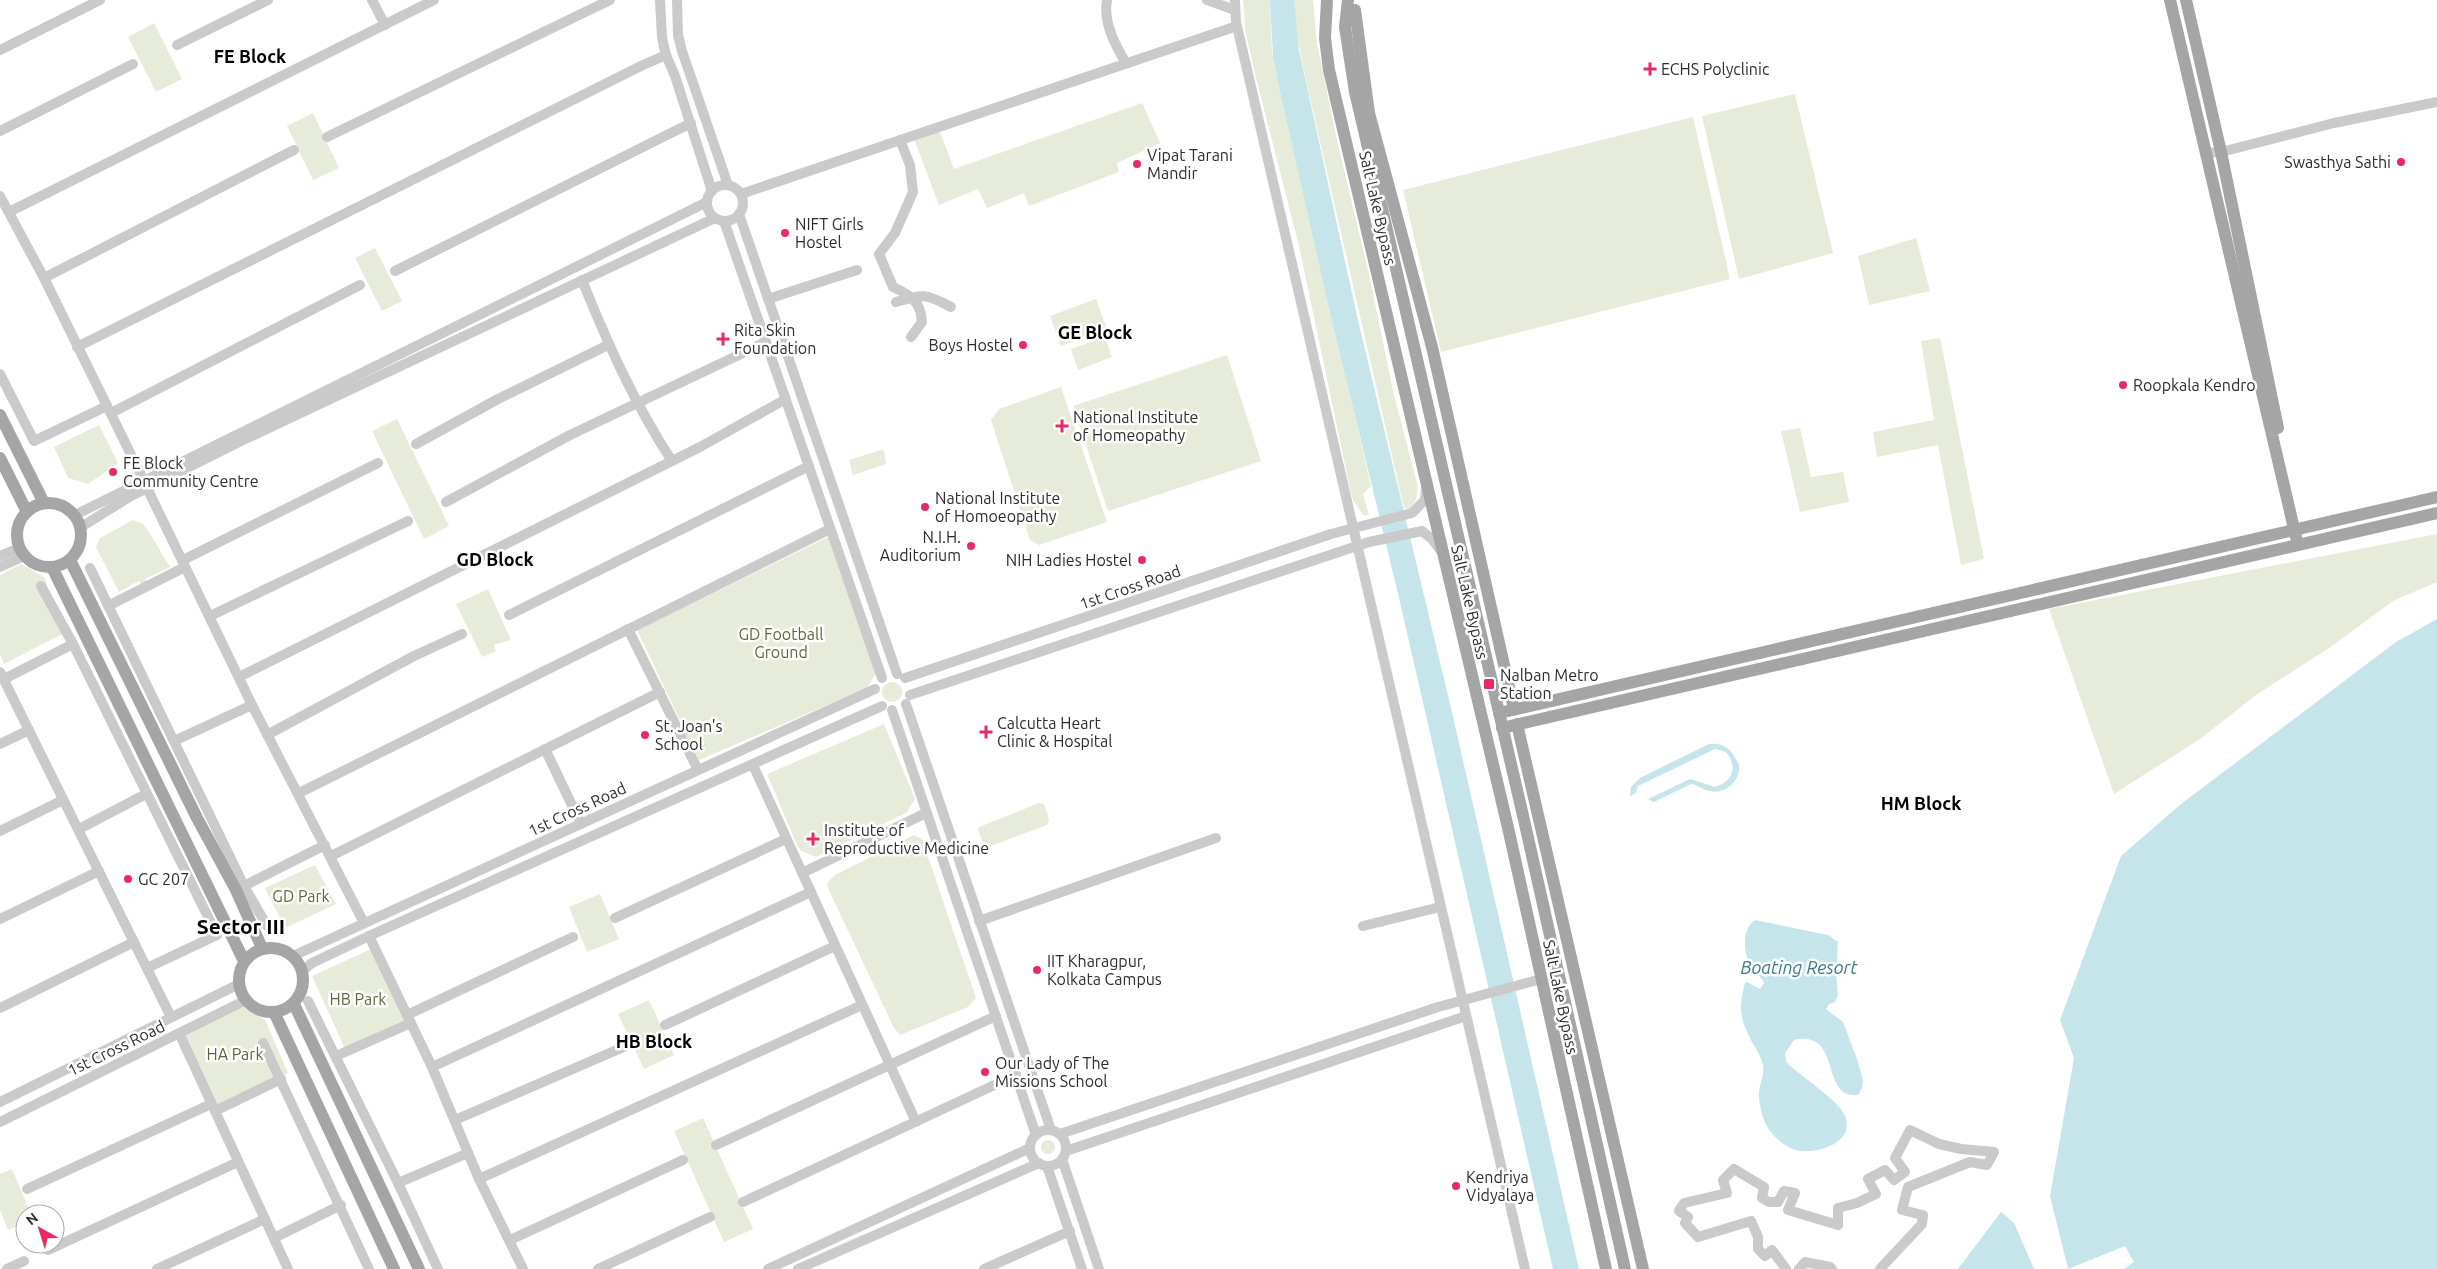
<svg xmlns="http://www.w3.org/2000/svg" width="2437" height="1269" font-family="Ubuntu,sans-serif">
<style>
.green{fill:#e7ebd9}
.water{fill:#c5e5eb}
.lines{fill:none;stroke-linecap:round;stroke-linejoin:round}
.minor{stroke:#cacaca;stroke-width:10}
.major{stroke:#a5a5a5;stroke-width:12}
.poi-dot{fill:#e92a62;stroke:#fff;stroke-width:2}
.labels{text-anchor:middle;stroke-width:5;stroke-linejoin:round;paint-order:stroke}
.poi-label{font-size:16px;fill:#2d2d2d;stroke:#fff;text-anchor:start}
.street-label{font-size:16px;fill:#2d2d2d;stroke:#fff}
.park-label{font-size:16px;fill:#5a6939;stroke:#fff}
.neighbourhood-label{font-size:18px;font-weight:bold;fill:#000;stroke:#fff}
.water-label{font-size:18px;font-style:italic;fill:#377b8a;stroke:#fff}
.district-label{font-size:21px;font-weight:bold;fill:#000;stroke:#fff}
</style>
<rect width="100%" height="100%" fill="#fff"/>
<g class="green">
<polygon points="1243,0 1270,0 1272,53 1369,477 1371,486 1363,494 1369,515 1363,515 1352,498 1299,246 1256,78 1245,30"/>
<polygon points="1294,0 1313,0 1317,44 1338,145 1369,274 1393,391 1418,487 1416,500 1409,509 1404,508 1305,76 1295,25"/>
<polygon points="154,23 182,79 156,92 128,37"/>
<polygon points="1795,94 1833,253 1739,279 1702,116"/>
<polygon points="1142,103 1160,143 1117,163 1119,172 1029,206 1024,193 987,208 978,189 939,205 914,139 940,132 954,169"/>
<polygon points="313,113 339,168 313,180 287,126"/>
<polygon points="1693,117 1730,279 1441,352 1403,190"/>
<polygon points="1916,238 1930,291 1869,305 1858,256"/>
<polygon points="375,248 402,301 382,311 355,258"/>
<polygon points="1096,299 1107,329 1061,346 1050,316"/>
<polygon points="1105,337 1112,357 1078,370 1071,349"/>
<polygon points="1940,338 1984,559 1961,565 1938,445 1877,457 1873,432 1934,420 1921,341"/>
<polygon points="1227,355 1261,461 1108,511 1073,406"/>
<polygon points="1061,387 1107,522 1039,545 1030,540 991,420 999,409"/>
<polygon points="397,419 449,526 424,539 372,431"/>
<polygon points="99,425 118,463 88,484 68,478 54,447"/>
<polygon points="1800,428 1811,477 1843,472 1849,502 1800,512 1781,431"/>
<polygon points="881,450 884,451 886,464 853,475 849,460"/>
<polygon points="133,520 143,524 147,529 170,567 145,579 148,585 143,587 139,581 119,592 96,547 100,538"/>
<polygon points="2437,534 2437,582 2393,601 2332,646 2256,695 2200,739 2114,794 2049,609"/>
<polygon points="828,537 876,673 867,688 699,760 637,630"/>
<polygon points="21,564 44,577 64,633 4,664 0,654 0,575"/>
<polygon points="488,589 511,640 494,645 496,651 482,657 456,604"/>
<circle cx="892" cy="692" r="10"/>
<polygon points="884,724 915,799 906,813 816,857 801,851 797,845 767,774"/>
<polygon points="1039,803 1044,804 1049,819 1047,825 985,848 978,829 979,827"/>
<polygon points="914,835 922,839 976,998 968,1007 900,1035 894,1028 827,886 829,881 835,875"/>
<polygon points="315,865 336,904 285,928 265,888"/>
<polygon points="600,894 619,939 587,952 569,907"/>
<polygon points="371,949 406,1024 346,1051 312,976"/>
<polygon points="649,1000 674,1055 644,1069 618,1014"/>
<polygon points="243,1007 265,1020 288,1073 215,1106 184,1036"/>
<polygon points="703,1118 753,1229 724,1242 674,1131"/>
<circle cx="1048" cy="1147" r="7"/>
<polygon points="12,1169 31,1214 25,1214 25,1223 8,1230 0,1210 0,1174"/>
</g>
<g class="water">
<polygon points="1270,0 1294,0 1299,50 1357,316 1451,708 1579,1269 1553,1269 1399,598 1330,312 1280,91 1273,57"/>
<polygon points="2437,619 2437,1269 2124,1269 2134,1262 2125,1246 2068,1269 2050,1196 2074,1058 2060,1020 2121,856 2181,804 2396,642"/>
<path d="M1709 744C1725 742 1733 751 1739 765 1741 780 1726 795 1710 791 1703 790 1698 785 1691 784L1654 802 1648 799 1690 779 1715 787C1733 782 1738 767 1726 752L1715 749 1638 786 1636 793 1630 796 1631 787 1640 778Z"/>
<path d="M1755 920 1828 935 1838 942 1836 974 1838 995 1835 1002 1829 1004 1826 1009 1843 1022 1857 1059 1863 1080 1862 1088 1858 1095C1819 1100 1843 1029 1794 1040L1785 1053 1786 1062C1800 1076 1838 1099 1845 1116 1855 1141 1822 1153 1801 1151 1789 1150 1777 1140 1770 1131 1763 1122 1759 1106 1759 1094 1759 1084 1765 1075 1763 1065 1761 1057 1757 1050 1753 1044 1740 1019 1738 1011 1745 983L1747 982 1760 989 1764 983C1761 976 1756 974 1752 968 1743 954 1741 929 1755 920Z"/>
<polygon points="2001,1212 2014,1223 2034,1269 1958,1269"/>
</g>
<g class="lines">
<g class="minor">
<polyline points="372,0 385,25"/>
<polyline points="660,0 662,38 666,55 675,76 712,191"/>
<polyline points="677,0 678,35 682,51 728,185"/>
<path d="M1107 0C1103 22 1115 45 1126 63"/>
<polyline points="1207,0 1235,10"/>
<polyline points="1235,0 1236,22 1525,1269"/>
<polyline points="177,45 268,0"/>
<polyline points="0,50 100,0"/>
<polyline points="0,131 133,64"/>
<polyline points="327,137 610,0"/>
<path d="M900 140 910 165 913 192 895 233 879 254 893 287C911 295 921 302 922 322L911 337"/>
<polyline points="2205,153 2221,152 2334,123 2437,102"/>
<circle cx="725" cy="203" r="18"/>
<polyline points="741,194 1237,26"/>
<polyline points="0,196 44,278 144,481"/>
<polyline points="9,212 434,0"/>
<polyline points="739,214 897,674"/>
<polyline points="724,221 882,678"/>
<polyline points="395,271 691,123"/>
<polyline points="44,278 294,150"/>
<path d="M582 280C607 342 635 405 672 461"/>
<polyline points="768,299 857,270"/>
<path d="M896 302C923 294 925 293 951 307"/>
<polyline points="77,347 643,65 666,55"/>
<polyline points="0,374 34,441 107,406"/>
<polyline points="111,413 360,285"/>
<polyline points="416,444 498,399 608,345"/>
<polyline points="147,488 252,705 364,923"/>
<polyline points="446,502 570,435 766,342"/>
<polyline points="75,515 707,202"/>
<polyline points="81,527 131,496 241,441 715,218"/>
<polyline points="0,556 19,548"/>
<polyline points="183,560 378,463"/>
<polyline points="0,567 24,556"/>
<polyline points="90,568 244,886 267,926"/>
<polyline points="41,586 73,644 217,935 147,968"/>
<polyline points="108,606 185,567"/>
<polyline points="509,615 809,466"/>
<polyline points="210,616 408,521"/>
<polyline points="628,629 698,770"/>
<polyline points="0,672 171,1017"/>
<polyline points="239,677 700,447 786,399"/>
<polyline points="905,678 1331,534 1412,513 1425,500 1426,489"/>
<polyline points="4,679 73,644"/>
<polyline points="910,695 1369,542 1422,531 1432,539 1441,551"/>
<polyline points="906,704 1051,1130"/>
<polyline points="892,710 1036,1135"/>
<polyline points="267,735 414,656 462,634"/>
<polyline points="174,741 252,705"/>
<polyline points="0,744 29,730"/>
<polyline points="545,749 581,824"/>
<polyline points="753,765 916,1122"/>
<polyline points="299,793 830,529"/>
<polyline points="79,829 146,794"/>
<polyline points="0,831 63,800"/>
<polyline points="331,856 660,692"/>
<polyline points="802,873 926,813"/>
<polyline points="244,886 325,845"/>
<polyline points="615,918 786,839"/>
<polyline points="0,919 99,871"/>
<polyline points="979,921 1216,838"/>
<polyline points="1363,926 1440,907"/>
<polyline points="369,936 432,1067 479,1179 523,1269"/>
<polyline points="293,956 875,689"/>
<polyline points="302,971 312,963 369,936 882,706"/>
<polyline points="308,1001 398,1183"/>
<polyline points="0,1008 134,942"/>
<polyline points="407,1015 573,937"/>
<polyline points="665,1025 835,946"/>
<polyline points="179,1033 288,1269"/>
<polyline points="263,1043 369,1269"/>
<polyline points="336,1056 411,1023"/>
<polyline points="432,1067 811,892"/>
<polyline points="0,1102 239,984"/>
<polyline points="215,1111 281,1079"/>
<polyline points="455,1120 626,1046"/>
<polyline points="0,1122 246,1000"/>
<circle cx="1048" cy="1148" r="18"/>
<polyline points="1060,1134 1438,1007 1541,979"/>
<polyline points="716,1145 996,1016"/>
<polyline points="1066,1151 1466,1016"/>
<polyline points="1062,1159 1099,1269"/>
<polyline points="1047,1166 1082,1269"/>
<polyline points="479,1179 862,1005"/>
<polyline points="27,1189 211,1104"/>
<polyline points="743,1202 1016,1075"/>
<polyline points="274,1238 341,1205"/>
<polyline points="510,1240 683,1160"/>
<polyline points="48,1250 238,1162"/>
<polyline points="7,1269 24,1261"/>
<polyline points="157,1269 265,1219"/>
<polyline points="438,1269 398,1183 468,1153"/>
<polyline points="598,1269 710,1217"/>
<polyline points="768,1269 1030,1148"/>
<polyline points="798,1269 1039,1163"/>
<polyline points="984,1269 1070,1231"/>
<polyline points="1786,1269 1772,1250 1765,1256 1758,1249 1758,1237 1751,1221 1698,1237 1685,1223 1688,1217 1679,1211 1684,1203 1727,1193 1723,1180 1734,1169 1764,1187 1762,1198 1769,1202 1778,1202 1784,1191 1795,1193 1788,1210 1838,1225 1838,1208 1857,1203 1876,1194 1868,1179 1885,1170 1894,1180 1905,1172 1895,1158 1910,1130 1939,1144 1961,1149 1994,1152 1987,1165 1970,1162 1908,1187 1902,1210 1923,1215 1922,1224 1880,1269"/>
<polyline points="1799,1269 1805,1262 1830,1267 1832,1269"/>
</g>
<g class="major">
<polyline points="1327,0 1325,38 1329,70 1509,832 1606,1269"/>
<polyline points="1348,0 1345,27 1355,92 1524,820 1625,1269"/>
<polyline points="2170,0 2296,537"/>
<polyline points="2186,0 2221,152 2278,428"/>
<polyline points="1355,10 1369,113 1432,347 1514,709"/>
<polyline points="0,415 44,503"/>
<polyline points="0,458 27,512"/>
<circle cx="49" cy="535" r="32"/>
<polyline points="70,560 197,818 236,890 262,948"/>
<polyline points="52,567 244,961"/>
<polyline points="1499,713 2437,497"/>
<polyline points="1517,724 1643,1269"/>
<polyline points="1502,728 2437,513"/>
<circle cx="271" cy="980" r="32"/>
<polyline points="294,1004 419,1269"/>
<polyline points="274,1012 394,1269"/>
</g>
</g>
<g class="poi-dot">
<path d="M1647.5 61.5h5v5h5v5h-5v5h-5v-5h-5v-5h5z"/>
<circle cx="2401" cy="162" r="5"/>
<circle cx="1137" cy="164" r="5"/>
<circle cx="785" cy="233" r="5"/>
<path d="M720.5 331.5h5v5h5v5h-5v5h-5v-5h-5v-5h5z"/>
<circle cx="1023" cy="345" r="5"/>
<circle cx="2123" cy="385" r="5"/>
<path d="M1059.5 418.5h5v5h5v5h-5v5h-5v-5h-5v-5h5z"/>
<circle cx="113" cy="472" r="5"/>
<circle cx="925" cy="507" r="5"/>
<circle cx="971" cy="546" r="5"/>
<circle cx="1142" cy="560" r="5"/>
<rect x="1483" y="678" width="12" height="12" rx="2.5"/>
<path d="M983.5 724.5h5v5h5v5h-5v5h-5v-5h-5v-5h5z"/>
<circle cx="645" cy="735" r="5"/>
<path d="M810.5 831.5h5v5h5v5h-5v5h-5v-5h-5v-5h5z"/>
<circle cx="128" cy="879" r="5"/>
<circle cx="1037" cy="970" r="5"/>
<circle cx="985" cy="1072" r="5"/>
<circle cx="1456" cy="1186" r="5"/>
</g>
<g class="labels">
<g class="poi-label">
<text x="1661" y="75">ECHS Polyclinic</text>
<text x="1147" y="161">Vipat Tarani<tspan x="1147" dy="18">Mandir</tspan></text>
<text x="2391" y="168" text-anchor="end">Swasthya Sathi</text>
<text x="795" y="230">NIFT Girls<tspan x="795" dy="18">Hostel</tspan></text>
<text x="734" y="336">Rita Skin<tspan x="734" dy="18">Foundation</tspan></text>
<text x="1013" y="351" text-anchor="end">Boys Hostel</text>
<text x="2133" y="391">Roopkala Kendro</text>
<text x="1073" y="423">National Institute<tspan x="1073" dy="18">of Homeopathy</tspan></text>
<text x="123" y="469">FE Block<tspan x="123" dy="18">Community Centre</tspan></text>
<text x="935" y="504">National Institute<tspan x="935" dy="18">of Homoeopathy</tspan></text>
<text x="961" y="543" text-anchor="end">N.I.H.<tspan x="961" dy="18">Auditorium</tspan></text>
<text x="1132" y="566" text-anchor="end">NIH Ladies Hostel</text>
<text x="1500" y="681">Nalban Metro<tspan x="1500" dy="18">Station</tspan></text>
<text x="997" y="729">Calcutta Heart<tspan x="997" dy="18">Clinic &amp; Hospital</tspan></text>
<text x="655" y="732">St. Joan's<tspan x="655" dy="18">School</tspan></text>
<text x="824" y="836">Institute of<tspan x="824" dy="18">Reproductive Medicine</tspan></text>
<text x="138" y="885">GC 207</text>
<text x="1047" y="967">IIT Kharagpur,<tspan x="1047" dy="18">Kolkata Campus</tspan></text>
<text x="995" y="1069">Our Lady of The<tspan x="995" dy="18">Missions School</tspan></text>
<text x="1466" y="1183">Kendriya<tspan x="1466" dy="18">Vidyalaya</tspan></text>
</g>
<g class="street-label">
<text transform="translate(1378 208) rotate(77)" y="6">Salt Lake Bypass</text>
<text transform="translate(1130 587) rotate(-19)" y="6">1st Cross Road</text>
<text transform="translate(1470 602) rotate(77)" y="6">Salt Lake Bypass</text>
<text transform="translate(577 809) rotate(-25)" y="6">1st Cross Road</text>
<text transform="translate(1561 997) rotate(78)" y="6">Salt Lake Bypass</text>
<text transform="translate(116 1048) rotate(-26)" y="6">1st Cross Road</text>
</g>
<g class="park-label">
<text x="781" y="640">GD Football<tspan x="781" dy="18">Ground</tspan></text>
<text x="301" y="902">GD Park</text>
<text x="358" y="1005">HB Park</text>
<text x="235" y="1060">HA Park</text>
</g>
<g class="neighbourhood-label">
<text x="250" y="63">FE Block</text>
<text x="1095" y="339">GE Block</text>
<text x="495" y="566">GD Block</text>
<text x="1921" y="810">HM Block</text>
<text x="654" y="1048">HB Block</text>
</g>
<g class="water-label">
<text x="1799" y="974">Boating Resort</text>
</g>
<g class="district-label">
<text x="241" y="934">Sector III</text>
</g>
</g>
<g transform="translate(40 1229) rotate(321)"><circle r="24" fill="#ffffff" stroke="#ababab"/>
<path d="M0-4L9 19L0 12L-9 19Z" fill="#e92a62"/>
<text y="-8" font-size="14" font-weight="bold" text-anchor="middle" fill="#2d2d2d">N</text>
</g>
</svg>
